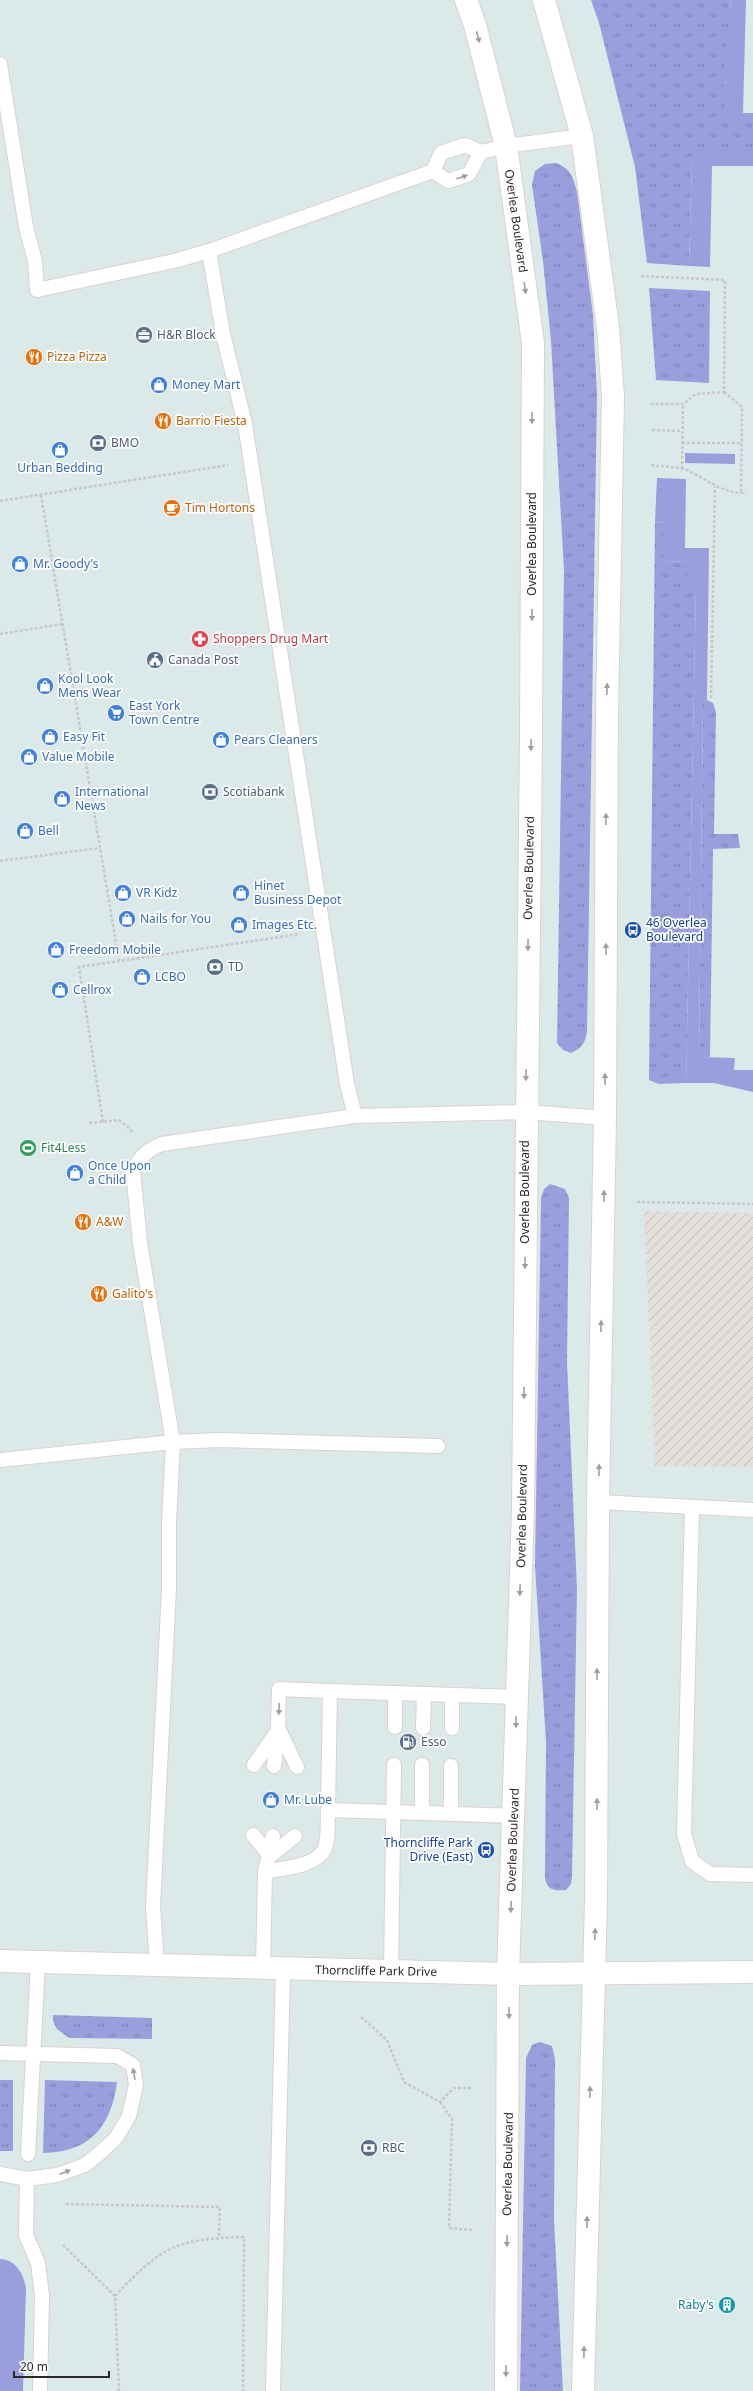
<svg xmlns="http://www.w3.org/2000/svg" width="753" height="2391" font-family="'Noto Sans',sans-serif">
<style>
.industrial{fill:url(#industrial-furrows)}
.grass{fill:url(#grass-tufts)}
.garden{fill:#9b9edd}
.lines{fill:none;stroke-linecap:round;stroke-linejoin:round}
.lane-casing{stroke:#ddd0ce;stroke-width:16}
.secondary-casing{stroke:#ddd0ce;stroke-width:24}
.path{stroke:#c7c7c7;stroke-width:2.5;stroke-dasharray:3 2;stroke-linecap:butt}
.lane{stroke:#fff;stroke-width:14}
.secondary{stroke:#fff;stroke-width:22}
.oneway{fill:#9f9f9f}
.labels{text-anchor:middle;stroke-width:3.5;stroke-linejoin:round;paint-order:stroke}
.street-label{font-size:12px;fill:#292929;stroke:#fff}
.service-label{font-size:12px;fill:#4e5e75;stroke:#fff;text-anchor:start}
.food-label{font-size:12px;fill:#c56008;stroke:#fff;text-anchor:start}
.shop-label{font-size:12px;fill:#366cbe;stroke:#fff;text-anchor:start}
.health-label{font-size:12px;fill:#be3a42;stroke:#fff;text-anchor:start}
.transit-label{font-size:12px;fill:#164399;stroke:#fff;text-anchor:start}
.leisure-label{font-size:12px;fill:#27864d;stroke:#fff;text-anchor:start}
.culture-label{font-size:12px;fill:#0d838f;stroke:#fff;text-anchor:end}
</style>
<defs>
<pattern id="industrial-furrows" width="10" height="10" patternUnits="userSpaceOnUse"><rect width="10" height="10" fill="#e3e0dc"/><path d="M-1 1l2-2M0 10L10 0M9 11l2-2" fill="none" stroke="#c3c0bd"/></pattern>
<pattern id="grass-tufts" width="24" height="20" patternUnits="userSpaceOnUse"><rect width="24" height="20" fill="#9b9edd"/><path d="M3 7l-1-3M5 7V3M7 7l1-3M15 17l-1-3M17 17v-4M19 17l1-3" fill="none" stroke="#7e81b3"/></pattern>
</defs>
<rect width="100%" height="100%" fill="#dbeae8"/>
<polygon class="industrial" points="644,1211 753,1213 753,1467 655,1466"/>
<g class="grass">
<polygon points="591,0 731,0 724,88 740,122 753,122 753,154 696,154 692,158 689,266 647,263 635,167 599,23"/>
<path d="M556 163C571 169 573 177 577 192L593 315 597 395 587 1032C585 1043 582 1048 571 1053L563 1050 557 1043 564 571 551 341 543 261 532 185 535 171 545 164Z"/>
<polygon points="649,288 710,291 709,383 656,380"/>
<polygon points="655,522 664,523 664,561 687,562 687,588 696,588 686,1083 659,1084 649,1080"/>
<polygon points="707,700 713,703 716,712 714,834 738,834 740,848 713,849 710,1057 699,1057 703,701"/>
<path d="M550 1184 565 1189 569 1198 567 1362 577 1589 572 1876 571 1884 566 1890C554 1891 547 1890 545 1878L546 1742 535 1566 541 1198 544 1189Z"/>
<polygon points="53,2015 152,2018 152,2039 69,2038 57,2029 53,2021"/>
<polygon points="540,2042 552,2046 555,2059 554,2220 563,2391 520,2391 526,2058 532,2045"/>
<rect x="0" y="2080" width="13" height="71"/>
<path d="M45 2080 117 2082C111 2127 90 2152 43 2153Z"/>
</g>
<g class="garden">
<path d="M731 0H746L743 113H753V122H740L728 118C718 95 729 28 731 0Z"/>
<polygon points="696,154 753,154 753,166 712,166 710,267 689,266 692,158"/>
<polygon points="685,453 735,454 735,464 685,463"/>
<polygon points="657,478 686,479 685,548 709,548 707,700 703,701 699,1057 735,1058 734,1070 753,1070 753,1092 714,1083 686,1083 696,588 687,588 687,562 664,561 664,523 655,522"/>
<path d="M0 2259C17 2260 23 2274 26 2288L23 2391H0Z"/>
</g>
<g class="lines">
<defs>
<g id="lane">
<polyline points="0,64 26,227 35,261 37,290 174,261 209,251 433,171 441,153 465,145 481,152 506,146 582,136"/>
<polyline points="433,171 448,181 469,174 481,152"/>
<polyline points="209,251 223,334 245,424 347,1084 355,1116"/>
<polyline points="0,1460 173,1442 218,1440 438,1446"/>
<polyline points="598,1502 753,1510"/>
<polyline points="692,1508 684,1834 692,1861 710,1874 753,1875"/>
<polyline points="395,1727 395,1693"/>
<polyline points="423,1728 424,1694"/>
<polyline points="452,1728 452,1695"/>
<polyline points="279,1730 297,1767"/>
<polyline points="254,1765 277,1732"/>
<polyline points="274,1766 278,1730 279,1689 330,1691"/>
<polyline points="422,1813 422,1765"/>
<polyline points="451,1814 451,1766"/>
<polyline points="514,1816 328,1810 330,1691 517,1697"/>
<polyline points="253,1835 270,1856"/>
<polyline points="270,1856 295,1836"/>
<polyline points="265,1872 273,1836"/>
<path d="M157 1965 153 1907 169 1589V1523L173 1442 140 1243 133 1171C139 1157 148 1149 162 1144L355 1116 526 1112 605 1118"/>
<path d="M263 1969 265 1872C282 1868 311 1867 322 1853 330 1844 327 1822 328 1810"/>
<polyline points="391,1971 394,1765"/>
<polyline points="0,2053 117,2056 133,2065 136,2085 129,2116 116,2138 101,2152 85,2165 57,2175 27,2179 0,2174"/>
<polyline points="28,2154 38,1963"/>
<polyline points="27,2179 26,2235 38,2263 42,2296 40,2391"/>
<polyline points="273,2391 283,1969"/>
</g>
<g id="secondary">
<polyline points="466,0 475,25 506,146 533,343 531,736 523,1509 508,1974 506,2391"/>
<polyline points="544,0 582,136 608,327 613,396 607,713 605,1118 598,1502 596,1900 583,2391"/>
<polyline points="0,1961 508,1974 753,1972"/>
</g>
</defs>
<use href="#lane" class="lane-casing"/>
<use href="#secondary" class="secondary-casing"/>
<g class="path">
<polyline points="641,276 725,280 724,392 696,394 683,404 650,404"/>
<polyline points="724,392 742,407 741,493"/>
<polyline points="652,430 682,431"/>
<polyline points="682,443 741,443"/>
<path d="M651 465C663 467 679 466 689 471 708 480 723 494 746 493"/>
<polyline points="682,469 683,404"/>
<polyline points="41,495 119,961"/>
<polyline points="0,501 228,465"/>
<polyline points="0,634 62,624"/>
<polyline points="711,698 715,487"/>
<polyline points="0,861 100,848"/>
<polyline points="103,1122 79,967 300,934"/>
<polyline points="89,1123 119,1120 133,1132"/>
<polyline points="637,1202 753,1204"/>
<polyline points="361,2017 387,2040 404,2082 440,2102 454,2088 472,2088"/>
<polyline points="440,2102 452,2119 449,2228 472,2230"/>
<polyline points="66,2204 220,2207 219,2238"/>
<polyline points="63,2245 115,2296 119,2391"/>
<path d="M115 2296C162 2246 176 2239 244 2237L243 2391"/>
</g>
<use href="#lane" class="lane"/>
<use href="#secondary" class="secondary"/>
</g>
<defs><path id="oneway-solid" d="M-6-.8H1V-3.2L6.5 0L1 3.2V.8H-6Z"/></defs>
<g class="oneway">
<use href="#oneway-solid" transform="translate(478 37) rotate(75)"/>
<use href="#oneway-solid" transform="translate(462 177) rotate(-18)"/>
<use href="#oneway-solid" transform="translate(525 288) rotate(82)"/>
<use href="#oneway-solid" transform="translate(532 418) rotate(90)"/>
<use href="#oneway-solid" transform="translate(532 615) rotate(90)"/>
<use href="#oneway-solid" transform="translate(607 689) rotate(-89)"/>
<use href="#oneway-solid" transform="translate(531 745) rotate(91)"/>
<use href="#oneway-solid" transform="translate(606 819) rotate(-90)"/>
<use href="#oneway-solid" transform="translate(528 945) rotate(91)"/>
<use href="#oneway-solid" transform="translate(606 949) rotate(-90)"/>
<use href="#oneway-solid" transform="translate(526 1075) rotate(91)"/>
<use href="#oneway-solid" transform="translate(605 1079) rotate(-90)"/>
<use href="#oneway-solid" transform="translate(604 1196) rotate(-89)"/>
<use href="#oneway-solid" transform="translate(525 1263) rotate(90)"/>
<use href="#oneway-solid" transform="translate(601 1326) rotate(-89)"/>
<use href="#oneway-solid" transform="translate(524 1393) rotate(90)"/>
<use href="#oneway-solid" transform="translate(599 1470) rotate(-89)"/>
<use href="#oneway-solid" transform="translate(520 1590) rotate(92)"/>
<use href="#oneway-solid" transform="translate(597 1674) rotate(-90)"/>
<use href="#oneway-solid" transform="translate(279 1709) rotate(91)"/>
<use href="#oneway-solid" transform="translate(516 1722) rotate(91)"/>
<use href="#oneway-solid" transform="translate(597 1804) rotate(-90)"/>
<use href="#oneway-solid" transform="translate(511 1907) rotate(92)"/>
<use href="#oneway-solid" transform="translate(595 1934) rotate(-87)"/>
<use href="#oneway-solid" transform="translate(509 2013) rotate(89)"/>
<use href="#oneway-solid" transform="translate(134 2074) rotate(-100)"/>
<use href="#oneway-solid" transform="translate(590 2092) rotate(-89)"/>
<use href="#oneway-solid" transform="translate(65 2172) rotate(-21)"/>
<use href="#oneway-solid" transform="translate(587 2222) rotate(-89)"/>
<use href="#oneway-solid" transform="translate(507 2241) rotate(91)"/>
<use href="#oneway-solid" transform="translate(584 2352) rotate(-89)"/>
<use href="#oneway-solid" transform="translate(506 2371) rotate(91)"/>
</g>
<defs>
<symbol id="office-disc" viewBox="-11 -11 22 22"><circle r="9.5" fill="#5c6f8a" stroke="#fff"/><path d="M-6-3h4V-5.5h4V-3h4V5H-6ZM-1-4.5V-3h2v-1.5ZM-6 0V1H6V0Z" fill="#fff"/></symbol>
<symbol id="restaurant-disc" viewBox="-11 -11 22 22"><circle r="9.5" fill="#e8710a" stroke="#fff"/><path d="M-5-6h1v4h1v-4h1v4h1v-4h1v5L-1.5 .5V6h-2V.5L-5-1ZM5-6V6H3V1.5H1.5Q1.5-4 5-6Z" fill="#fff"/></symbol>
<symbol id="shop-disc" viewBox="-11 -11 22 22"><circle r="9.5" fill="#3f7fe0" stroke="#fff"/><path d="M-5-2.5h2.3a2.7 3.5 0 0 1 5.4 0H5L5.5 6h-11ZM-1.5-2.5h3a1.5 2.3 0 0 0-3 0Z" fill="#fff"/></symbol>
<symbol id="bank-disc" viewBox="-11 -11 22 22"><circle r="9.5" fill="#5c6f8a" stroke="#fff"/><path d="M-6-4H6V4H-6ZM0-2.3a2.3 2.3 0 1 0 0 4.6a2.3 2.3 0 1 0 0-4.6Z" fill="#fff"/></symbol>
<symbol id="cafe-disc" viewBox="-11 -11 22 22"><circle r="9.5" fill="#e8710a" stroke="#fff"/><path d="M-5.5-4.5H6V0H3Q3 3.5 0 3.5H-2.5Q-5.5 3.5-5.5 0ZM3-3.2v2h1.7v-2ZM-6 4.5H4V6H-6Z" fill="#fff"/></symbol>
<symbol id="pharmacy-disc" viewBox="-11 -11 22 22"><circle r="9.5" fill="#e0444e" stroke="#fff"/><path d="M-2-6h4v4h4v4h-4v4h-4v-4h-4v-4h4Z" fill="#fff"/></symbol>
<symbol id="civic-disc" viewBox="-11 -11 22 22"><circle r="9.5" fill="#5c6f8a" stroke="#fff"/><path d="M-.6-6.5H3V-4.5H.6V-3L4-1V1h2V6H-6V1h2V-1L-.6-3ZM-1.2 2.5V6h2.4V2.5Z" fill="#fff"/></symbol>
<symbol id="supermarket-disc" viewBox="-11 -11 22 22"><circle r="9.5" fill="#3f7fe0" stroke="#fff"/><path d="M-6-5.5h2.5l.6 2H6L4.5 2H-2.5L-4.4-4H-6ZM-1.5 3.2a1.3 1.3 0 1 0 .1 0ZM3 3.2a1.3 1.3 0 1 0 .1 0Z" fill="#fff"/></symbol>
<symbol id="bus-disc" viewBox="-11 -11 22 22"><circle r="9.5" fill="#1a4fb4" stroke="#fff"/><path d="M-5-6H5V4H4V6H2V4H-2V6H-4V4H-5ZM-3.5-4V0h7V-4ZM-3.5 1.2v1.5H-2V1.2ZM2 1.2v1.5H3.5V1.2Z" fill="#fff"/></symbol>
<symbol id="stadium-disc" viewBox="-11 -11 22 22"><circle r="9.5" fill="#2e9e5b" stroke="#fff"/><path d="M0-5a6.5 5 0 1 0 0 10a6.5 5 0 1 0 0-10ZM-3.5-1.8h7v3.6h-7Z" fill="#fff"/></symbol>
<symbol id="fuel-disc" viewBox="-11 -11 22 22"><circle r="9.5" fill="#5c6f8a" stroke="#fff"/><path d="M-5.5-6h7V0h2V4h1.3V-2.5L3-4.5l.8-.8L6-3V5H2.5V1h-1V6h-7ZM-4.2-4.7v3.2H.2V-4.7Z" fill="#fff"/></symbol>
<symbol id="building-disc" viewBox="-11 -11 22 22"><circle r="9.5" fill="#0f9aa8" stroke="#fff"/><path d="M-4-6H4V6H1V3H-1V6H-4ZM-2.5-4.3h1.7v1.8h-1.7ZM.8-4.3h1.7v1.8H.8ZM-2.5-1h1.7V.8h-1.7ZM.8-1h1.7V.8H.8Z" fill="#fff"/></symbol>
</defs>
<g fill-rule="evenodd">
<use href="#office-disc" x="134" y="325" width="20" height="20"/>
<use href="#restaurant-disc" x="24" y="347" width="20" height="20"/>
<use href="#shop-disc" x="149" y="375" width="20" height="20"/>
<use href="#restaurant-disc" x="153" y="411" width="20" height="20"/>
<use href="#bank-disc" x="88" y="433" width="20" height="20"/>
<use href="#shop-disc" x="50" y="440" width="20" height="20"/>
<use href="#cafe-disc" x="162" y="498" width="20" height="20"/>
<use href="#shop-disc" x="10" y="554" width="20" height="20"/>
<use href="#pharmacy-disc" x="190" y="629" width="20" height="20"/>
<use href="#civic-disc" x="145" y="650" width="20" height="20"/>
<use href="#shop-disc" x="35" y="676" width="20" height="20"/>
<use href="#supermarket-disc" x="106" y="703" width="20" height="20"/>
<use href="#shop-disc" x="40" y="727" width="20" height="20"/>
<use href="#shop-disc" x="211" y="730" width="20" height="20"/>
<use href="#shop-disc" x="19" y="747" width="20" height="20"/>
<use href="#bank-disc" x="200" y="782" width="20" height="20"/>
<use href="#shop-disc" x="52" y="789" width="20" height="20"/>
<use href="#shop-disc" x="15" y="821" width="20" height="20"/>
<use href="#shop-disc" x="113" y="883" width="20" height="20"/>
<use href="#shop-disc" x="231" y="883" width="20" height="20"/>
<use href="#shop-disc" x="117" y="909" width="20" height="20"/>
<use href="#shop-disc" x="229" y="915" width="20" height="20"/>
<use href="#bus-disc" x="623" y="920" width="20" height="20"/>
<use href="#shop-disc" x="46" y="940" width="20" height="20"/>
<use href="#bank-disc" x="205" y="957" width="20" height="20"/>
<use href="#shop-disc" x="132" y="967" width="20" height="20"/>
<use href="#shop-disc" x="50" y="980" width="20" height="20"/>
<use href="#stadium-disc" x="18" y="1138" width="20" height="20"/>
<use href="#shop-disc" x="65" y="1163" width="20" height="20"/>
<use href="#restaurant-disc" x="73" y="1212" width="20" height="20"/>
<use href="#restaurant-disc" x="89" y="1284" width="20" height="20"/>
<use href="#fuel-disc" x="398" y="1732" width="20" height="20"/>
<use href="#shop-disc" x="261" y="1790" width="20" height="20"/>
<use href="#bus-disc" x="476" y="1840" width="20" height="20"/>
<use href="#bank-disc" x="359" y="2138" width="20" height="20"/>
<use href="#building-disc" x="717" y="2295" width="20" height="20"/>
</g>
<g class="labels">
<g class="street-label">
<text transform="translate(516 221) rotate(82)" y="4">Overlea Boulevard</text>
<text transform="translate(532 544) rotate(-90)" y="4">Overlea Boulevard</text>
<text transform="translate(529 868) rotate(-89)" y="4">Overlea Boulevard</text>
<text transform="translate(525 1192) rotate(-90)" y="4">Overlea Boulevard</text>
<text transform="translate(522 1516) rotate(-89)" y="4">Overlea Boulevard</text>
<text transform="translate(513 1840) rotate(-88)" y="4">Overlea Boulevard</text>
<text transform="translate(376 1971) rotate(1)" y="4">Thorncliffe Park Drive</text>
<text transform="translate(508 2164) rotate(-89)" y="4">Overlea Boulevard</text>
</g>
<g class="service-label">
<text x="157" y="339">H&amp;R Block</text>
<text x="111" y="447">BMO</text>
<text x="168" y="664">Canada Post</text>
<text x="223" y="796">Scotiabank</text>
<text x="228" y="971">TD</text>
<text x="421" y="1746">Esso</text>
<text x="382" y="2152">RBC</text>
</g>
<g class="food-label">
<text x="47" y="361">Pizza Pizza</text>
<text x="176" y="425">Barrio Fiesta</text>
<text x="185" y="512">Tim Hortons</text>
<text x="96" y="1226">A&amp;W</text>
<text x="112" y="1298">Galito's</text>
</g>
<g class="shop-label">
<text x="172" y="389">Money Mart</text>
<text x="60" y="472" text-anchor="middle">Urban Bedding</text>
<text x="33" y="568">Mr. Goody's</text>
<text x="58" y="683">Kool Look<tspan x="58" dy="14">Mens Wear</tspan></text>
<text x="129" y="710">East York<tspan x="129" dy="14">Town Centre</tspan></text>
<text x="63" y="741">Easy Fit</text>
<text x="234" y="744">Pears Cleaners</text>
<text x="42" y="761">Value Mobile</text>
<text x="75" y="796">International<tspan x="75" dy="14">News</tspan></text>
<text x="38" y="835">Bell</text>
<text x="254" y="890">Hinet<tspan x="254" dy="14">Business Depot</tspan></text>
<text x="136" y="897">VR Kidz</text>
<text x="140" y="923">Nails for You</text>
<text x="252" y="929">Images Etc.</text>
<text x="69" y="954">Freedom Mobile</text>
<text x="155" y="981">LCBO</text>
<text x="73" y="994">Cellrox</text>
<text x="88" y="1170">Once Upon<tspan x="88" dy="14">a Child</tspan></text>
<text x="284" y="1804">Mr. Lube</text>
</g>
<g class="health-label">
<text x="213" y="643">Shoppers Drug Mart</text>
</g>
<g class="transit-label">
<text x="646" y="927">46 Overlea<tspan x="646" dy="14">Boulevard</tspan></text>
<text x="473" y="1847" text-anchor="end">Thorncliffe Park<tspan x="473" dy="14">Drive (East)</tspan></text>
</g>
<g class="leisure-label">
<text x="41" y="1152">Fit4Less</text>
</g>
<g class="culture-label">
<text x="714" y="2309">Raby's</text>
</g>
</g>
<path d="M14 2371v6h95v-6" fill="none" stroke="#292929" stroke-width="2"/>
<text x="20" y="2371" font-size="12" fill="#292929" stroke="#ffffff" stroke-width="3" paint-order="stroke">20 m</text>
</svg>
